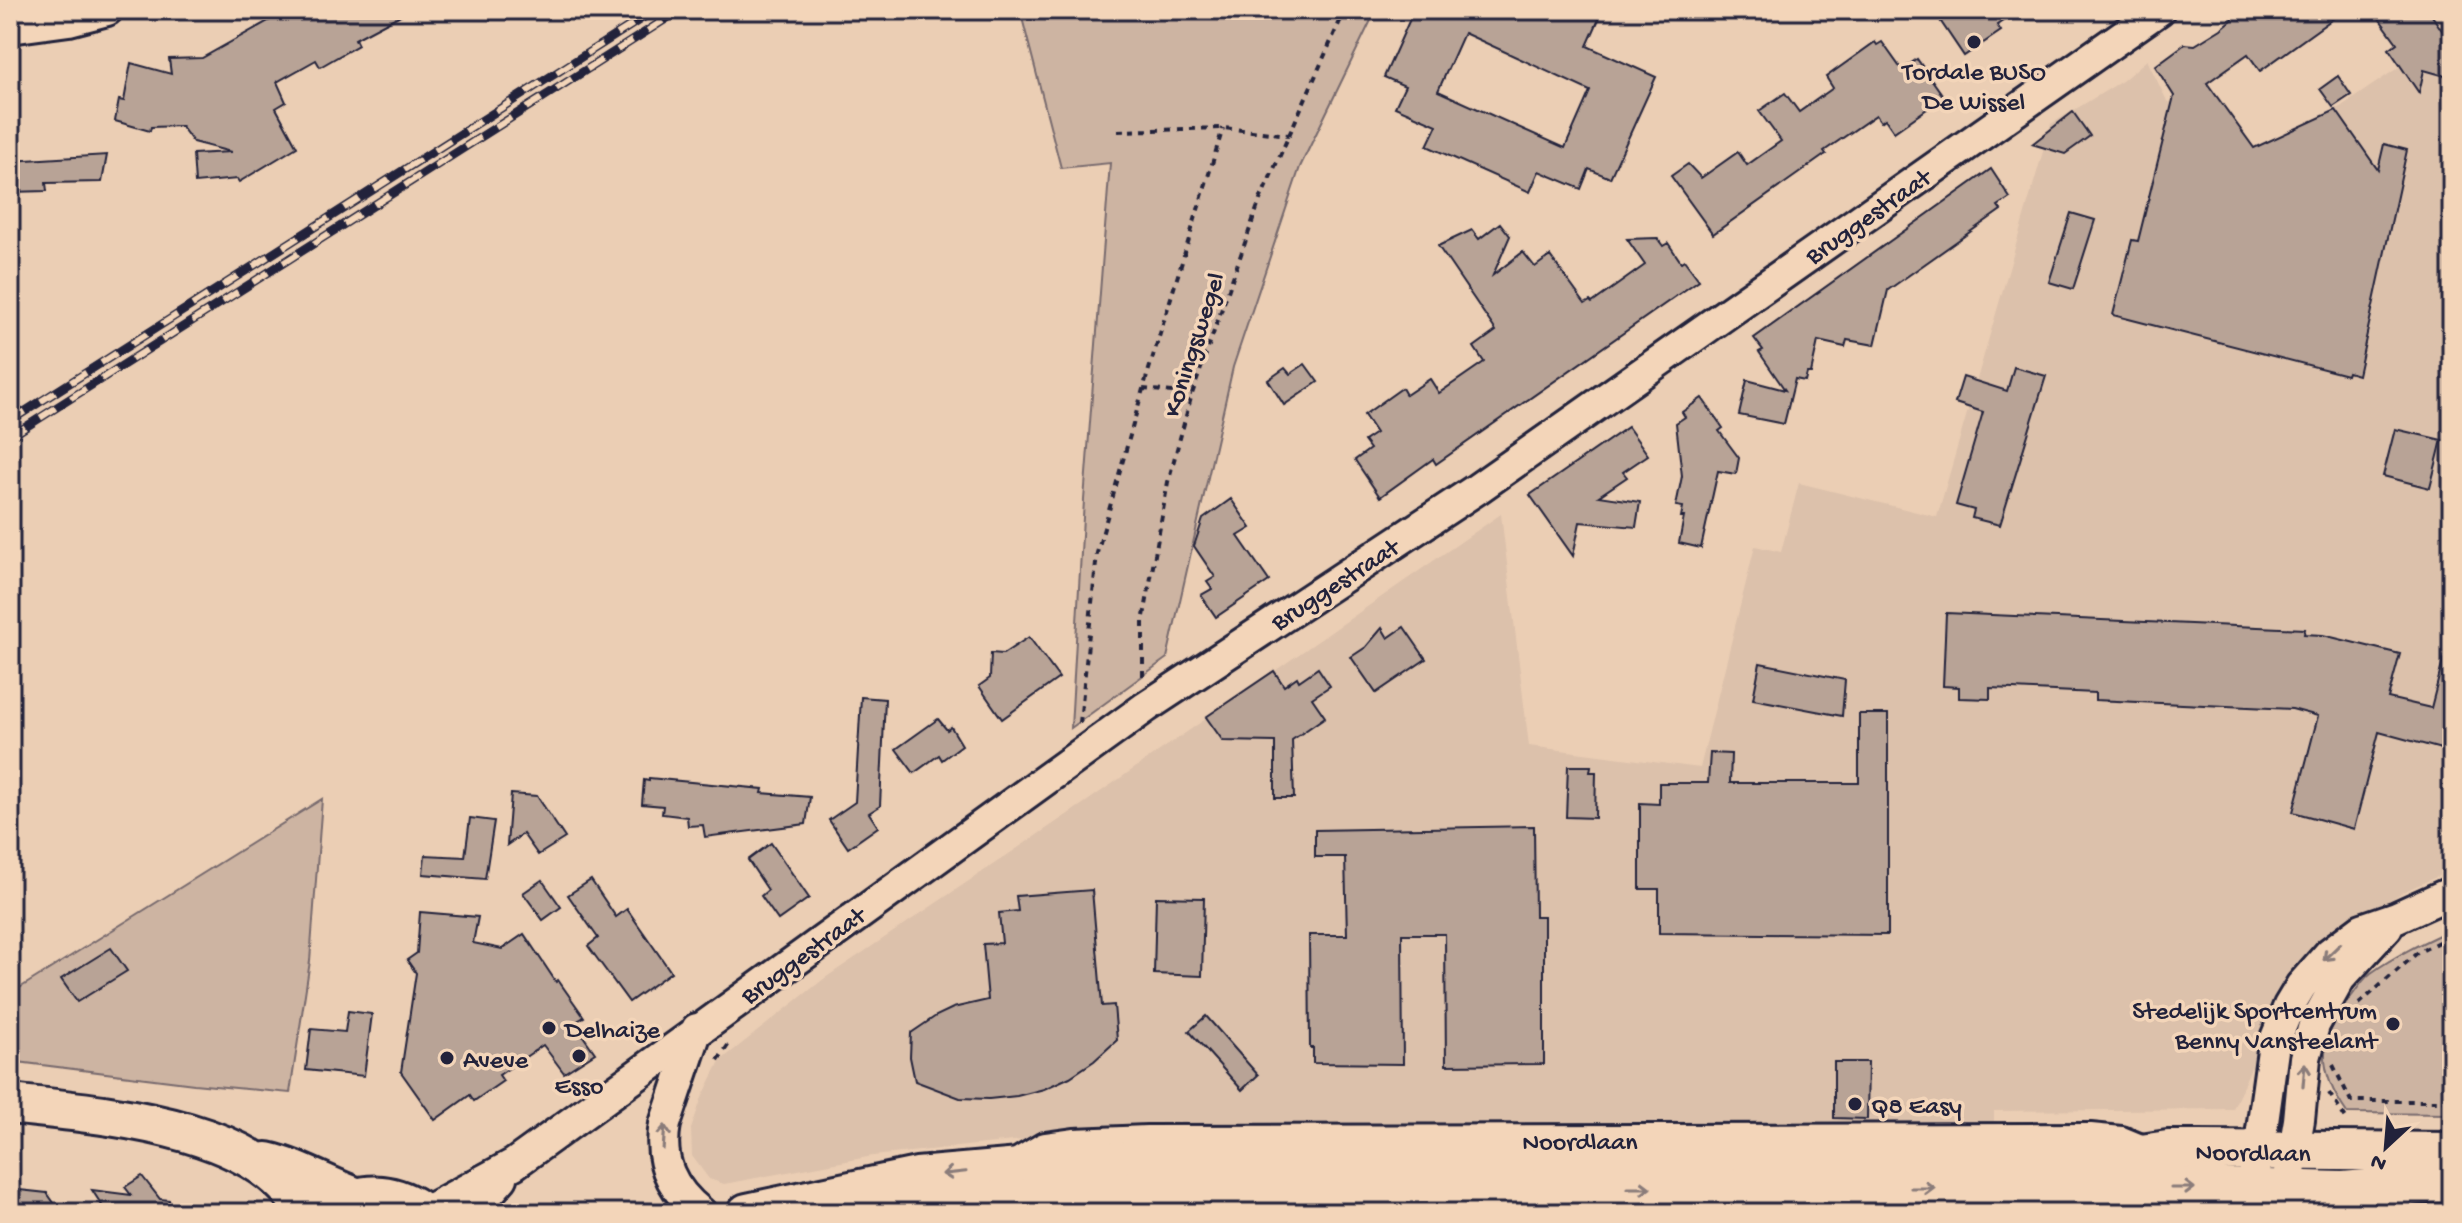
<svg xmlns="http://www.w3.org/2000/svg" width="2462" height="1223" font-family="'Gochi Hand',sans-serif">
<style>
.built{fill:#dcc1ab}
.green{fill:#cdb4a2;stroke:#786b6e;stroke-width:2}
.building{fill:#b8a396;stroke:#22223b;stroke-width:2;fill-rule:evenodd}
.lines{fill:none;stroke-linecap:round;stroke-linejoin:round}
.minor-casing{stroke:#22223b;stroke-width:36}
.major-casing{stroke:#22223b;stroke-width:44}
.path{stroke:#22223b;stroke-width:4;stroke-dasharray:6 6;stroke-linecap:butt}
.minor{stroke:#f3d5b9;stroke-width:30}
.major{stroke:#f3d5b9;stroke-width:38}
.rail-casing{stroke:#22223b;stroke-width:9}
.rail{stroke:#f3d5b9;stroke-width:6;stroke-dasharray:18;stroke-linecap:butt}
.oneway{stroke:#8a7c7a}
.poi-dot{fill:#22223b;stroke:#f3d5b9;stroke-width:3}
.labels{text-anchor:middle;stroke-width:7;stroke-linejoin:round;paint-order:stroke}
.poi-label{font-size:26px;fill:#22223b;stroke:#f3d5b9;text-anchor:start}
.street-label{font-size:26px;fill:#22223b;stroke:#f3d5b9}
</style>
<rect width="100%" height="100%" fill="#ebceb4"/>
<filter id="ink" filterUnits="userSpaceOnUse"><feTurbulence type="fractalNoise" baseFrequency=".0125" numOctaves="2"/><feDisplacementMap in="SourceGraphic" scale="16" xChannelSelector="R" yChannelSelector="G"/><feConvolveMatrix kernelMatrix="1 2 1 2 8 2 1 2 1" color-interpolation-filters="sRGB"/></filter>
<g filter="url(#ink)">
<polygon class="built" points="2452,31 2452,870 2403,892 2337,933 2291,975 2233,1109 1994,1111 1994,1132 1070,1135 873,1156 724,1184 709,1179 692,1156 691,1129 701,1100 720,1061 825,978 1083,804 1501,514 1529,746 1700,768 1755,546 1781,552 1799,483 1937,517 2051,124 2122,81 2147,60 2167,101 2202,113 2213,103 2254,148 2336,110"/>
<g class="green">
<polygon points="1020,10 1376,10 1300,167 1233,367 1167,658 1071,728 1084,500 1110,163 1061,168"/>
<polygon points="322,799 310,961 290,1093 194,1084 10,1061 10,994"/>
<path d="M2452 929V1114L2347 1113C2316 1069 2318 1039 2351 997 2357 989 2363 979 2371 973 2396 955 2424 942 2452 929Z"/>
</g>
<g class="building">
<polygon points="288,10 410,10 355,39 358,45 320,67 316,60 277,82 286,102 276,108 297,147 239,182 237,179 195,183 193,154 231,152 193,142 181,126 151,127 150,131 115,121 119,100 124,101 131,63 171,74 169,59 202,58"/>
<path d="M1414 10H1603L1587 46 1656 77 1610 178 1589 169 1581 189 1539 171 1530 192 1427 146 1437 125 1395 107 1405 86 1384 77ZM1464 33 1590 91 1565 148 1438 91Z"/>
<polygon points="1933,10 2019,10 1997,25 2001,31 1964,56"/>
<polygon points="2227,10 2345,10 2260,71 2248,54 2207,83 2254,148 2336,110 2378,170 2384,144 2407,150 2358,375 2348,372 2347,375 2113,315 2132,240 2138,241 2174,96 2155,66 2185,44 2195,45 2221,29 2233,19"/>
<polygon points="2373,10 2428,10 2452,45 2452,78 2424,70 2419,93 2389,49 2397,43"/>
<polygon points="1875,42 1877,45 1882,42 1902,70 1917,59 1944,97 1894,132 1885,119 1881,122 1876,115 1824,151 1826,154 1713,234 1671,176 1688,164 1701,178 1738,152 1747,165 1781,141 1759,111 1785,93 1799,112 1833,88 1826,77"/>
<polygon points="2338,76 2351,95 2333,107 2320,89"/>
<polygon points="2073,112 2090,136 2065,154 2032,144"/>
<polygon points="107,155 102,182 46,183 47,191 10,192 10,161"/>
<polygon points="1991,169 2010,198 1998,206 2001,210 1888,290 1875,345 1847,340 1845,347 1818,341 1811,373 1807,373 1805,381 1795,379 1784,424 1739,415 1747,380 1785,390 1759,352 1763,350 1754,338"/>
<polygon points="2071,213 2095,220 2073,289 2049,282"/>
<polygon points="1500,223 1510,236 1493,275 1523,252 1535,267 1550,256 1585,304 1590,301 1592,303 1645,265 1627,239 1657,238 1663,246 1668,243 1681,262 1684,260 1699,280 1436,464 1433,459 1380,497 1355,460 1370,449 1364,441 1376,433 1364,415 1402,388 1406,395 1430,379 1439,393 1484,362 1474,347 1496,331 1438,246 1472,230 1479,239"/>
<polygon points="1305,364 1318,382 1284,405 1268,380 1285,368 1290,374"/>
<polygon points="2014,367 2046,376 2000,525 1972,518 1974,510 1956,505 1983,412 1955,403 1963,377 2007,391"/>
<polygon points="1702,398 1723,428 1719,431 1739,458 1736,474 1718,471 1701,548 1679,543 1684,517 1681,517 1683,507 1676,506 1682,476 1676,423 1685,417 1682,412"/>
<polygon points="1628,427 1648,455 1623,472 1627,477 1599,496 1640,502 1636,527 1580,522 1573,556 1530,495"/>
<polygon points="2395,429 2442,440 2430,488 2383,476"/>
<polygon points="1231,499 1251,528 1238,536 1269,581 1216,617 1201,595 1212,589 1207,582 1215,577 1194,546 1203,519"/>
<polygon points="1946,613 2305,629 2304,634 2323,635 2400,654 2388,698 2431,708 2445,653 2452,654 2452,752 2379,732 2354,829 2293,812 2318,716 2292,709 2095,700 2095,693 2013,689 1990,688 1990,699 1959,698 1959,687 1943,686"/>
<polygon points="1404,627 1426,659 1376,693 1351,657 1366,647 1382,628 1388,638"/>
<polygon points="1029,637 1059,678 1002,719 979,686 990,678 991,653 1003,654"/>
<polygon points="1760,663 1845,680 1842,716 1753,699"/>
<polygon points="1318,668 1330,686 1312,698 1325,717 1292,740 1294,798 1275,798 1275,742 1223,741 1206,717 1274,671 1284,686 1297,677 1299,681"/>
<polygon points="861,697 885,699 880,806 869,813 878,827 848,848 829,820 855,802"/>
<polygon points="1859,714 1888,714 1888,935 1659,933 1659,889 1640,889 1640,803 1659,804 1659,783 1708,783 1710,753 1731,754 1730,783 1859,783"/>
<polygon points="938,719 947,730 951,727 962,745 942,760 939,755 914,773 896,749"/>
<polygon points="1568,766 1591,766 1590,772 1596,772 1595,818 1566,817"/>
<polygon points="649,778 763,789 762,793 810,797 806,824 705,837 703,825 688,826 687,817 662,814 663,806 642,804 644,780 649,781"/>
<polygon points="511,794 537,796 565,838 538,855 523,834 507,845"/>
<polygon points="470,818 494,821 485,879 423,874 425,855 465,857"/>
<polygon points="1534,826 1535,916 1544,916 1544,1064 1446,1065 1445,934 1402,934 1403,1064 1313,1063 1313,1048 1310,1048 1309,935 1347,935 1345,857 1315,857 1315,830"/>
<polygon points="771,843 809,898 778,920 761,896 768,890 748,860"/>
<polygon points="542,880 561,907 543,920 523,893"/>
<polygon points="591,880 616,917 627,909 671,972 629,1002 588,946 598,938 568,895"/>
<polygon points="1092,890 1102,1006 1114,1005 1117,1040 1094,1061 1070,1077 1044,1089 1017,1096 989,1099 960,1098 915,1081 910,1057 911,1033 936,1016 953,1008 988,1000 983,944 1002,943 999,913 1018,911 1016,896"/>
<polygon points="1156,897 1204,898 1202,976 1154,974"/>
<polygon points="420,912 478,917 473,943 502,949 524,934 556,982 558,980 584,1017 574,1023 595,1053 564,1073 543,1045 499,1075 503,1081 474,1101 470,1095 435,1120 401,1072 416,973 407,960 417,953"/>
<polygon points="111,948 127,971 77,1002 61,979"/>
<polygon points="348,1011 372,1014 364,1076 306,1070 311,1029 345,1032"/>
<polygon points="1206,1016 1258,1075 1242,1090 1189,1031"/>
<polygon points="1834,1062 1868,1062 1867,1119 1834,1118"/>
<polygon points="142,1176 160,1199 169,1200 171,1213 107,1213 92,1190 131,1195 125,1187"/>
<polygon points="10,1189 47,1193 61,1213 10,1213"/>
</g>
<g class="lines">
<defs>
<g id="minor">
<polyline points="10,28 69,20 107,10"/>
<path d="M697 1029 665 1124C658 1161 671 1189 701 1213"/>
<polyline points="1023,1161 1045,1148 1074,1144 1147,1141 2090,1139 2121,1142 2138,1149"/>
<polyline points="423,1213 514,1164 1146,707 1477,489 2159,10"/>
<polyline points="471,1213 502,1178"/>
<polyline points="2246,1213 2259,1151 2274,1043 2289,1006 2301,986 2330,953 2362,929 2397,917 2452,892"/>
<polyline points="2283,1213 2299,1120 2305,1058 2314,1025 2340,978 2387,927"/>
</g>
<g id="major">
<path d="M10 1104C97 1114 261 1124 305 1213"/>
<path d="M267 1162C298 1169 327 1187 358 1198"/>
<path d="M337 1208C365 1188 397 1194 423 1213"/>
<polyline points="747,1213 917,1177 1031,1167 1142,1160 2054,1160 2108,1159 2168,1150 2198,1150 2452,1152"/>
<polyline points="862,1213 951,1203 1143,1190 2181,1187 2343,1191 2452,1182"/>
</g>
</defs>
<use href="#minor" class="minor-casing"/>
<use href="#major" class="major-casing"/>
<g class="path">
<polyline points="1118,131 1223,128 1289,135"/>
<polyline points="1143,389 1192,394"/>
<polyline points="1143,676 1143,622 1168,482 1192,394 1260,200 1345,10"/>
<polyline points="1080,723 1097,553 1143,389 1223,128"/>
<polyline points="2359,1004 2417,953 2452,935"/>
<polyline points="718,1060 729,1044"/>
<polyline points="2333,1065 2351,1101 2452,1101"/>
<polyline points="2329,1093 2346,1119"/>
<polyline points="635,1213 656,1207"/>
</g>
<use href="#minor" class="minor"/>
<use href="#major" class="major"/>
<defs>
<g id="rail">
<polyline points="10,421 655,10"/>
<polyline points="10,437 680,10"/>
</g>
</defs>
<use href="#rail" class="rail-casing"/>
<use href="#rail" class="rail"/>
</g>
<defs><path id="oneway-shaft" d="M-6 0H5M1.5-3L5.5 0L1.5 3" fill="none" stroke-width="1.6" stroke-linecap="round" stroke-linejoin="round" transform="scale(2)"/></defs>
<g class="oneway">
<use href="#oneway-shaft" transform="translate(2332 952) rotate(136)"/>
<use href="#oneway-shaft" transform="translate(2304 1075) rotate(-85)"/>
<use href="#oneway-shaft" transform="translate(664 1137) rotate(-86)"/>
<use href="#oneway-shaft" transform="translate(954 1173) rotate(174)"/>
<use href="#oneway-shaft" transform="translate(1639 1188)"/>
<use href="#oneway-shaft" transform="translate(1923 1188)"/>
<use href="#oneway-shaft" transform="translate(2183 1188)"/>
</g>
</g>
<g class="poi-dot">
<circle cx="1974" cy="42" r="8"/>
<circle cx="2393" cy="1024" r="8"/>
<circle cx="549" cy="1028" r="8"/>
<circle cx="579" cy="1056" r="8"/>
<circle cx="447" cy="1058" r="8"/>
<circle cx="1855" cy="1104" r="8"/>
</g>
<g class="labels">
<g class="poi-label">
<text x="1974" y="79" text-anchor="middle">Tordale BUSO<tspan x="1974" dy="30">De Wissel</tspan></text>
<text x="2377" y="1018" text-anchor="end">Stedelijk Sportcentrum<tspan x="2377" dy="30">Benny Vansteelant</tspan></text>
<text x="565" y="1037">Delhaize</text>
<text x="463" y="1067">Aveve</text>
<text x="579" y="1093" text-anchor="middle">Esso</text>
<text x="1871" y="1113">Q8 Easy</text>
</g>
<g class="street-label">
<text transform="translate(1867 215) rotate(-35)" y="9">Bruggestraat</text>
<text transform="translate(1192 344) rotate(-72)" y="9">Koningswegel</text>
<text transform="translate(1334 583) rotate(-33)" y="9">Bruggestraat</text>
<text transform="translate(802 954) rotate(-36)" y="9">Bruggestraat</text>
<text x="1580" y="1149">Noordlaan</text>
<text transform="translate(2253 1151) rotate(1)" y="9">Noordlaan</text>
</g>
</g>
<rect width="2462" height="1223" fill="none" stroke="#f3d5b9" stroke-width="40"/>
<rect x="20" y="20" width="2422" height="1183" fill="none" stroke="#22223b" stroke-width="3" filter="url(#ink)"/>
<g transform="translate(2386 1147) rotate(206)" stroke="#f3d5b9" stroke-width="6" paint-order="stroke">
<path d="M0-6L14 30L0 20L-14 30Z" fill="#22223b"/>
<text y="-12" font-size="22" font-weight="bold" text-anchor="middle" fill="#22223b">N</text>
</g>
</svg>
